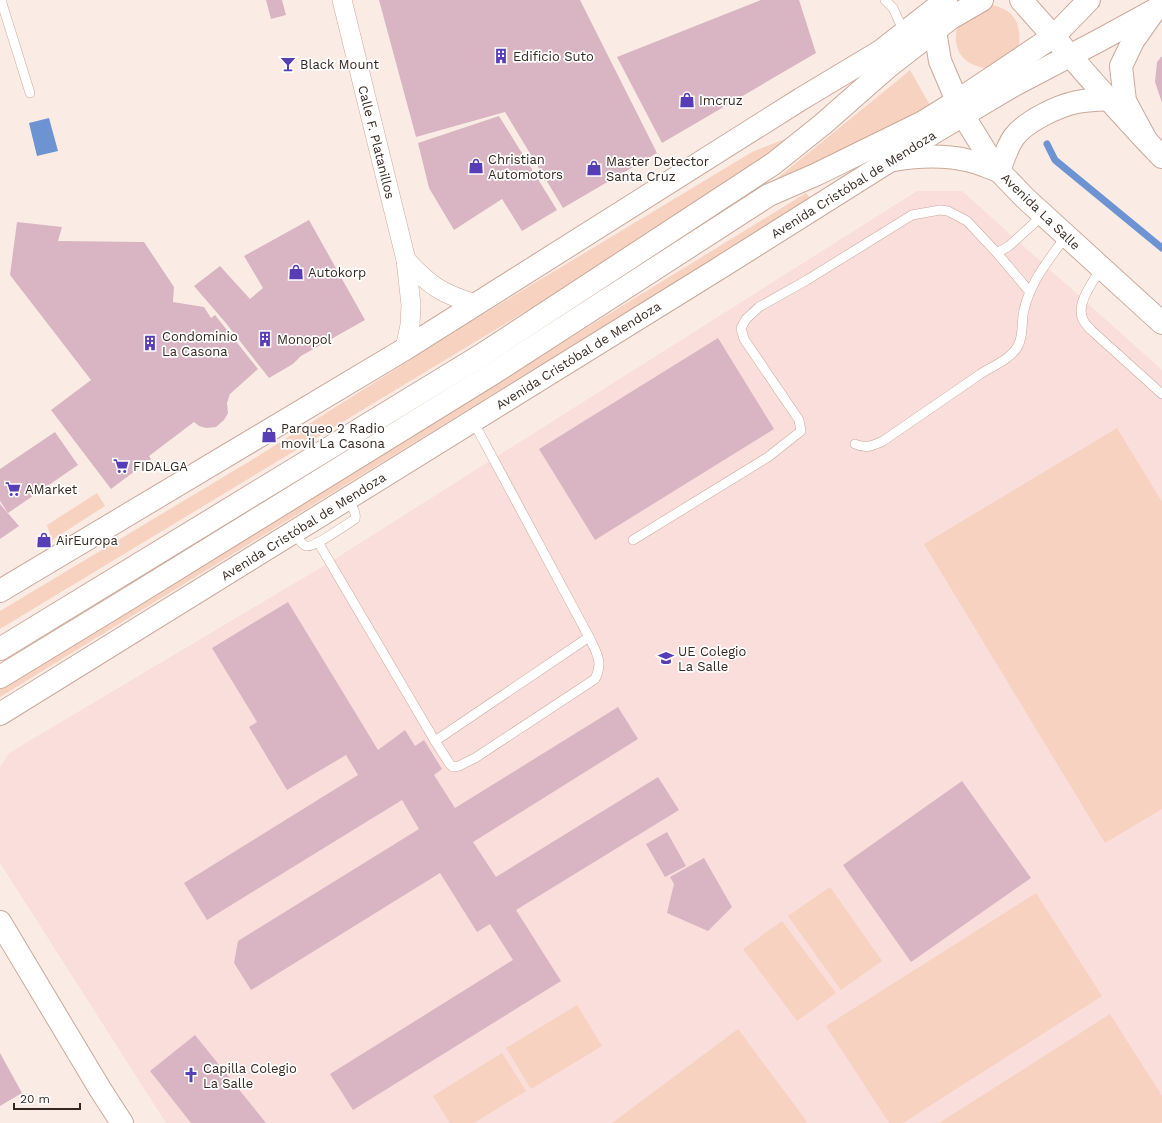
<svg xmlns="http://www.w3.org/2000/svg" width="1162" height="1123" font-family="'Work Sans',sans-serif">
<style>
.education{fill:#f9dedc}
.green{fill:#f7d2c0}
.water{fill:#6d93d3}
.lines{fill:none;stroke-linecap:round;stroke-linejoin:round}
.stream{stroke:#6d93d3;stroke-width:7}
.building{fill:#d9b5c3}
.service-casing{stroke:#caa999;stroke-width:10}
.minor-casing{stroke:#caa999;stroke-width:20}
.tertiary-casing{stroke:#caa999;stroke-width:24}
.secondary-casing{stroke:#caa999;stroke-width:24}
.primary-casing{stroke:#caa999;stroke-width:24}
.service{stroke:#fff;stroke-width:9}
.minor{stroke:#fff;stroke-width:19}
.tertiary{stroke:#fff;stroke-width:22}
.secondary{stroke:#fff;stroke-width:22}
.primary{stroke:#fff;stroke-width:22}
.labels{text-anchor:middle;stroke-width:3.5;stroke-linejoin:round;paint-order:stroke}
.poi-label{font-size:13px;fill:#352821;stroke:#fff;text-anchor:start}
.street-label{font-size:13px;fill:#352821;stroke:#fff}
</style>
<rect width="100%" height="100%" fill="#faece5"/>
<polygon class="education" points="917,191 962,191 1162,370 1162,1123 166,1123 0,863 0,767 9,753 330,562"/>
<g class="green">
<path d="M989 4C1002 7 1015 12 1018 27 1021 36 1020 48 1013 56 1010 58 1005 60 1002 62 999 64 995 67 991 68 985 69 979 67 974 65 954 56 953 38 959 20Z"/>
<polygon points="910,70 931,107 764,189 897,81"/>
<polygon points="795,135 667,226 0,629 0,611 255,458 475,319 752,152"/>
<polygon points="806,193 811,199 0,697 0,688"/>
<polygon points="1117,428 1162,502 1162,809 1105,843 924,544"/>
<polygon points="97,493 105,506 52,540 47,525"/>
<polygon points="830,887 882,961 841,990 788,916"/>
<polygon points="1036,893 1102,996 903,1123 889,1123 826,1026"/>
<polygon points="782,921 836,993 797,1021 743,949"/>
<polygon points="577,1005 602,1046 531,1089 506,1048"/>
<polygon points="1110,1014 1162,1096 1162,1122 1160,1123 939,1123"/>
<polygon points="738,1029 808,1123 612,1123"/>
<polygon points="502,1053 526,1091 474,1123 450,1123 433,1096"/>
</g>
<polygon class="water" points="49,118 58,151 37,156 29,123"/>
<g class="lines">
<polyline class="stream" points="1047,144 1055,160 1162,248"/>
</g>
<g class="building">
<polygon points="266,0 282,0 286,15 271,19"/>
<polygon points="379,0 580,0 657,153 563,208 505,112 416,137"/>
<polygon points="761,0 799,0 816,53 662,143 617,57"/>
<polygon points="1162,56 1162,103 1155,82 1157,62"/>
<polygon points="499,116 557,210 522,231 502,199 454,230 429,188 418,143"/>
<polygon points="309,220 365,320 301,356 293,364 269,378 225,322 194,286 220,266 250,299 263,288 244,256"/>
<polygon points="17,222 62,227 58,241 144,242 174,287 173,302 204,307 211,318 215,315 258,369 230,394 227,403 228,413 224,420 216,427 206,428 199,426 194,422 149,456 151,459 111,489 51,410 91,380 10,275"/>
<polygon points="718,338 774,429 595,540 539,449"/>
<polygon points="55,432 78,465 8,513 0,501 0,469"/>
<polygon points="0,504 19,526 0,539"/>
<polygon points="288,602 378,750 405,730 415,746 424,740 442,769 434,775 455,808 618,707 638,739 473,842 496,877 658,777 679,810 516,910 561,981 353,1110 330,1074 513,960 490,924 477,932 440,873 251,990 234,963 238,941 419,829 402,800 207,920 184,883 358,775 346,755 287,790 249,727 257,722 212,648"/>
<polygon points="962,781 1031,878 911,962 843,865"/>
<polygon points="667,832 686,866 665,877 646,844"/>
<polygon points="704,858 732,907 708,931 667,913 674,884 670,877"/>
<polygon points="195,1035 266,1123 191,1123 150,1071"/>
<polygon points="0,1053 22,1093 0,1106"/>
</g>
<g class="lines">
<defs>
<g id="service">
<polyline points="1,0 30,93"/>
<polyline points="885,0 893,8 904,32"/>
<polyline points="997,253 1009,246 1043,215"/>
<path d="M1101 268C1094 281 1077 301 1082 317 1083 322 1088 327 1091 330L1162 394"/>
<path d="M855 444C866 449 872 446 883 441 915 419 947 397 979 375 992 366 1010 360 1018 346 1024 335 1021 321 1024 310 1031 280 1049 260 1066 236"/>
<path d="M294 532C297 536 301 545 306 546 314 548 347 524 355 519 357 512 351 505 347 499"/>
<polyline points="633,540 768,457 801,431 799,420 744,339 741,328 746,319 759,307 807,280 912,215 940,210 948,211 967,221 997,253 1030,292"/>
<polyline points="318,542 435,741 589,637 473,421"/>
<path d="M435 741 449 763 453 767 459 766 475 758 595 679C604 662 596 652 589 637"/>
</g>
<g id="minor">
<polyline points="342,0 406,260 411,305 410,325 405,349"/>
<path d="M406 260C430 286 442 294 476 304"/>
</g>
<polyline id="tertiary" points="0,922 100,1089 122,1123"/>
<g id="secondary">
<path d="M1021 0C1068 52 1113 107 1162 157"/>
<polyline points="934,13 935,31 940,61 963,115 987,154 999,171 1025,198 1162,323"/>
<path d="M999 171C1003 160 1007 147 1014 137 1026 121 1058 106 1077 102 1087 100 1098 100 1108 99"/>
</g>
<g id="primary">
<polyline points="1146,140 1125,101 1121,66 1133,41 1152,14"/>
<path d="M894 160C918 156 943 155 966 160 977 162 988 167 999 171"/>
<polyline points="0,591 405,349 801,99 881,51 946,0"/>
<polyline points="0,649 480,356 773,164 823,124 889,66 951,18 982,0"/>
<polyline points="0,677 128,599 492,374 769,195 815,175 923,122 957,101 1054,36 1089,0"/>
<polyline points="0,714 718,269 891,160 933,133 1016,84 1100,40 1162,6"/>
</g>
</defs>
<use href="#service" class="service-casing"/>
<use href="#minor" class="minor-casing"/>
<use href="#tertiary" class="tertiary-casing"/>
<use href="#secondary" class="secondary-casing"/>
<use href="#primary" class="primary-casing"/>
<use href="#service" class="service"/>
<use href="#minor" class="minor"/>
<use href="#tertiary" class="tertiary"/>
<use href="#secondary" class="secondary"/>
<use href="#primary" class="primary"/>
</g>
<defs>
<symbol id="building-bare" viewBox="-9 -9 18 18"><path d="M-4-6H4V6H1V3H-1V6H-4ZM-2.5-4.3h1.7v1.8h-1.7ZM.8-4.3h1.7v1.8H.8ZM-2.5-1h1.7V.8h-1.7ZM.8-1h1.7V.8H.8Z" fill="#583eb6" stroke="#fff" stroke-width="2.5" paint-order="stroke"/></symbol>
<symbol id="bar-bare" viewBox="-9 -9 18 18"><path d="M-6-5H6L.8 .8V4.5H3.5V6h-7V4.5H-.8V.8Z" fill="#583eb6" stroke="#fff" stroke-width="2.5" paint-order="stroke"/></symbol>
<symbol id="shop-bare" viewBox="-9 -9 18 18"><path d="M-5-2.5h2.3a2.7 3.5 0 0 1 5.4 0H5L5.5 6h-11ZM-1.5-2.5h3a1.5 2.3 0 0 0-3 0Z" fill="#583eb6" stroke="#fff" stroke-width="2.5" paint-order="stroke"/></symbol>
<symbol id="supermarket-bare" viewBox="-9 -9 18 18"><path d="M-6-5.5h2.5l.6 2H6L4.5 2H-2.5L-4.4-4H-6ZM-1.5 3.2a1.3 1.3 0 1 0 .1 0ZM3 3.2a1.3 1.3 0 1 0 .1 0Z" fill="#583eb6" stroke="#fff" stroke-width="2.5" paint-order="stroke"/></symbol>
<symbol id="school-bare" viewBox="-9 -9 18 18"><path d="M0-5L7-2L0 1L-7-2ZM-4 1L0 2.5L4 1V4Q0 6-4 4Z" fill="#583eb6" stroke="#fff" stroke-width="2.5" paint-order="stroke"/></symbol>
<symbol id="church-bare" viewBox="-9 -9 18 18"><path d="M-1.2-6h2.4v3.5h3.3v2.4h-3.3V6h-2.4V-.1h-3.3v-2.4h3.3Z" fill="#583eb6" stroke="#fff" stroke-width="2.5" paint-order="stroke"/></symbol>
</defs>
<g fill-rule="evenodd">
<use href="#building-bare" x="490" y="45" width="22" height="22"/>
<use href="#bar-bare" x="277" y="53" width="22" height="22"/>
<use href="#shop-bare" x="676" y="89" width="22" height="22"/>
<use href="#shop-bare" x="465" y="155" width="22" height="22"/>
<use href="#shop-bare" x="583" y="157" width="22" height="22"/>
<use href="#shop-bare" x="285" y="261" width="22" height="22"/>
<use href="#building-bare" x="254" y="328" width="22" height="22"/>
<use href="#building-bare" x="139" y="332" width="22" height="22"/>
<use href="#shop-bare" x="258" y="424" width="22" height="22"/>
<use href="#supermarket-bare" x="110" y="455" width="22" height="22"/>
<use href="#supermarket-bare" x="2" y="478" width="22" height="22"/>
<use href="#shop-bare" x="33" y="529" width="22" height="22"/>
<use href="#school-bare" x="655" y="647" width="22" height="22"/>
<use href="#church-bare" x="180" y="1064" width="22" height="22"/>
</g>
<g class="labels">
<g class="poi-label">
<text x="513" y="61">Edificio Suto</text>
<text x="300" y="69">Black Mount</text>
<text x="699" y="105">Imcruz</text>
<text x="488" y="164">Christian<tspan x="488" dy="15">Automotors</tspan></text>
<text x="606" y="166">Master Detector<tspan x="606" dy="15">Santa Cruz</tspan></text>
<text x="308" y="277">Autokorp</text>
<text x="162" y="341">Condominio<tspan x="162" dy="15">La Casona</tspan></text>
<text x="277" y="344">Monopol</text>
<text x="281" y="433">Parqueo 2 Radio<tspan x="281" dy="15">movil La Casona</tspan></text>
<text x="133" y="471">FIDALGA</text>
<text x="25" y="494">AMarket</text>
<text x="56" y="545">AirEuropa</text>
<text x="678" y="656">UE Colegio<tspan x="678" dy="15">La Salle</tspan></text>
<text x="203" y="1073">Capilla Colegio<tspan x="203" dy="15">La Salle</tspan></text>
</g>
<g class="street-label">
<text transform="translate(377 142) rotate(76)" y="5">Calle F. Platanillos</text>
<text transform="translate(853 184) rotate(-32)" y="5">Avenida Cristóbal de Mendoza</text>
<text transform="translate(1041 211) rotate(44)" y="5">Avenida La Salle</text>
<text transform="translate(578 355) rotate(-32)" y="5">Avenida Cristóbal de Mendoza</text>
<text transform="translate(303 526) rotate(-32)" y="5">Avenida Cristóbal de Mendoza</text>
</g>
</g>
<path d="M14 1103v6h66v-6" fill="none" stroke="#352821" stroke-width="2"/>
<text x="20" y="1103" font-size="12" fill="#352821" stroke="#ffffff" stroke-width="3" paint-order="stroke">20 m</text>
</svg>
